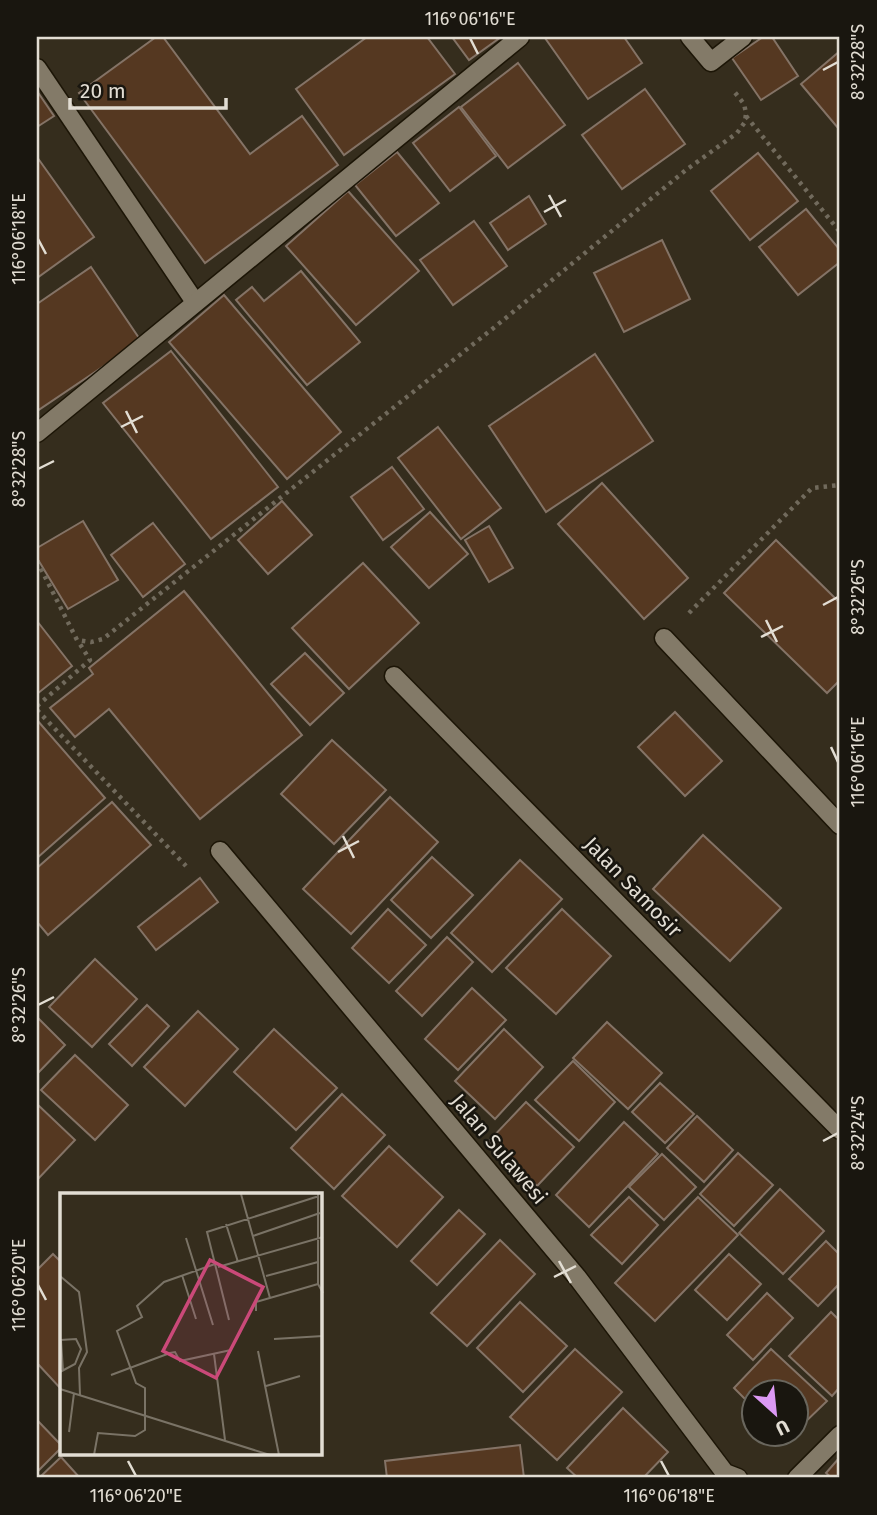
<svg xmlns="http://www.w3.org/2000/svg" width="877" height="1515" font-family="'Fira Sans',sans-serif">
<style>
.building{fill:#553821;stroke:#847366;stroke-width:2}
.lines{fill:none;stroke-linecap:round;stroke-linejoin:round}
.minor-casing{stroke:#1c1506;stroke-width:21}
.path{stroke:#716a5c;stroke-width:4.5;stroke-dasharray:3.5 5;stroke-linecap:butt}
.minor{stroke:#837a68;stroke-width:18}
.ticks{fill:none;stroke:#e2ddd3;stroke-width:2.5}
.labels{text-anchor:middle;stroke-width:5;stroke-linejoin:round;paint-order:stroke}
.street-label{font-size:21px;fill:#e2ddd3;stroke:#19160f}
.inset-road{fill:none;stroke:#7a7366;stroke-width:2}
.view{fill:#ca4979;fill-opacity:0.15;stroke:#ca4979;stroke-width:3.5}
.inset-edge{fill:none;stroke:#e2ddd3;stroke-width:3.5}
.neatline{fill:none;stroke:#e2ddd3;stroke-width:2.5}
.ticks-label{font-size:18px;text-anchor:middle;fill:#e2ddd3}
</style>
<rect width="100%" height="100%" fill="#352d1d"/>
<g class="building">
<polygon points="156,37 163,37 250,154 302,116 338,165 205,263 79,93"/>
<polygon points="367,37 427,37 455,74 344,155 296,89"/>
<polygon points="452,37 501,37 469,60"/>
<polygon points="624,37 642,63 588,99 545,38"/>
<polygon points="763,37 772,37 798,76 761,100 732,58"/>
<polygon points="840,51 840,127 838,128 801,84"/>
<polygon points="518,63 565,125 508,168 461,107"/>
<polygon points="645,89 685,144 622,189 582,135"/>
<polygon points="37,91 54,116 37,127"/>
<polygon points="459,107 496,156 450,191 413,143"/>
<polygon points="397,152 439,203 396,236 355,185"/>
<polygon points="758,153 798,201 750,240 711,191"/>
<polygon points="37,157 94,237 37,278"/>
<polygon points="348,191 419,271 356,325 286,246"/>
<polygon points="529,196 546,224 508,250 490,223"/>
<polygon points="806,209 840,250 840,262 798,295 759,247"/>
<polygon points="474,221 507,266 453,305 420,260"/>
<polygon points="662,240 690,299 624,332 594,273"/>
<polygon points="91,267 141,341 37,411 37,304"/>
<polygon points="301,271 360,342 307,385 236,300 252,287 264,301"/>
<polygon points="224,295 341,432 287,479 169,342"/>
<polygon points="171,351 278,487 211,539 103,403"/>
<polygon points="595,354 653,441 546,512 489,426"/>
<polygon points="438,427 501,508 461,539 398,458"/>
<polygon points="392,467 424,509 383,540 351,497"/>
<polygon points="602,483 688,578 644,619 558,524"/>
<polygon points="282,501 312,535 268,574 238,540"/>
<polygon points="430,512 468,554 429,588 391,547"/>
<polygon points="83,521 118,580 68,609 37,558 37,548"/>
<polygon points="153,523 185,564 143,597 111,555"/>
<polygon points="489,526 513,568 489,582 465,540"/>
<polygon points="776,540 840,603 840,680 827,693 724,593"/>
<polygon points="363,563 419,623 349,689 292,628"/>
<polygon points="184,591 302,735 200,819 109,709 75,737 50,708 93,674 89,668"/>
<polygon points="37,621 72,666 37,694"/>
<polygon points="305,653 344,693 310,725 271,684"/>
<polygon points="675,712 722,761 685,796 638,747"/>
<polygon points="37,720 105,798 37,858"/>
<polygon points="332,740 386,790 334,844 281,794"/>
<polygon points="390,797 438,842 351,934 303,889"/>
<polygon points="112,802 151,845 48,935 37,922 37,868"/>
<polygon points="703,835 781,908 730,961 653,889"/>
<polygon points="432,857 473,895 431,938 391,900"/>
<polygon points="520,860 562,899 492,972 451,933"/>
<polygon points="200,878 218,902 156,950 138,927"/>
<polygon points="388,909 426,945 389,983 352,948"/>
<polygon points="562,909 611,956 556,1014 506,968"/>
<polygon points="447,937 473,962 422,1016 396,991"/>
<polygon points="95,959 137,999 92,1047 49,1007"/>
<polygon points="472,988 506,1020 458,1070 425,1039"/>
<polygon points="147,1005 169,1026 132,1066 109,1044"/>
<polygon points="198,1011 238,1049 185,1106 144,1067"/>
<polygon points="37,1017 65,1045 37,1074"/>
<polygon points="607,1022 662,1073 628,1109 573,1058"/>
<polygon points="274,1029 337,1088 296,1130 234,1072"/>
<polygon points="504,1029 543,1067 495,1119 455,1081"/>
<polygon points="75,1055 128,1105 95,1140 41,1090"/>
<polygon points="573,1061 615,1102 579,1141 535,1100"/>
<polygon points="660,1083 694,1114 665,1143 632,1112"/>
<polygon points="342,1094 385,1135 334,1189 291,1148"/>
<polygon points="526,1102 574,1147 537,1186 489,1141"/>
<polygon points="37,1104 75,1140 37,1180"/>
<polygon points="697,1116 733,1150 704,1182 667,1148"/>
<polygon points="624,1122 658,1154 589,1227 556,1195"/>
<polygon points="389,1146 443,1197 397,1247 342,1196"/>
<polygon points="738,1153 773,1185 734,1226 700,1194"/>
<polygon points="662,1154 696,1187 664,1220 629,1187"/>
<polygon points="780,1189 824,1231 783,1274 739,1233"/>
<polygon points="629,1197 658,1225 622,1264 591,1235"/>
<polygon points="698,1197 738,1235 655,1321 615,1283"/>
<polygon points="459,1210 485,1234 437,1285 411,1261"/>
<polygon points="500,1240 535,1274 467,1346 431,1313"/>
<polygon points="826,1241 840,1255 840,1283 818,1306 789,1279"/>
<polygon points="53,1254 61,1262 61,1389 37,1363 37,1270"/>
<polygon points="729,1254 761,1284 727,1320 695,1290"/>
<polygon points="767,1293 793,1318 753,1360 727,1335"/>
<polygon points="520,1302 567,1346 523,1392 477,1348"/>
<polygon points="831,1312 840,1321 840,1387 832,1396 789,1356"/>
<polygon points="575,1349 622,1392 557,1460 510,1417"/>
<polygon points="771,1349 827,1401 796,1431 796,1392 754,1392 754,1408 734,1388"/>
<polygon points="623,1408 668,1452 643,1478 578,1478 567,1468"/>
<polygon points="37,1420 61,1445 61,1448 37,1472"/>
<polygon points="520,1445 524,1478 387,1478 385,1461"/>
<polygon points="61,1457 80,1478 39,1478"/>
<polygon points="840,1457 840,1478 832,1478 826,1473"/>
</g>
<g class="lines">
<defs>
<g id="minor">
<polyline points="690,37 711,62 743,37"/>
<polyline points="37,68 195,302"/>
<polyline points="37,433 520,37"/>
<polyline points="664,638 840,825"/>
<polyline points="394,676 840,1130"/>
<polyline points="220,851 577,1277 725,1473 738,1478"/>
<polyline points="797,1478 840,1435"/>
</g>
</defs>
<use href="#minor" class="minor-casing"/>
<g class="path">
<polyline points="746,116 840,232"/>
<polyline points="37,561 77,640 91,642 103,639 496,326 686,170 737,133 745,122 746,113 744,104 733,90"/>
<polyline points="689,613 812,488 840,485"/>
<polyline points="37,706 90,660 78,641"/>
<polyline points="37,710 186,866"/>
</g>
<use href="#minor" class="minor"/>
</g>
<path class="ticks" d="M470 38 478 54M823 70 838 62M549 195 561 217M544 212 566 200M38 239 46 254M126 411 137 433M121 427 143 416M38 469 54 461M823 605 838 597M766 620 777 642M761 637 783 626M831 747 838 762M343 836 354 858M338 852 359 841M38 1005 54 997M823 1141 838 1133M559 1261 571 1283M554 1277 576 1266M38 1285 46 1300M128 1461 136 1476M661 1461 669 1476"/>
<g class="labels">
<g class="street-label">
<text transform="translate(633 887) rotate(46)" y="7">Jalan Samosir</text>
<text transform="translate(499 1149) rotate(50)" y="7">Jalan Sulawesi</text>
</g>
</g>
<g transform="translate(60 1193)">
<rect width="262" height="262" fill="#352d1d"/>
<path class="inset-road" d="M181 1 210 105M258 1V91L263 100M166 31 178 69M193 43 260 20M126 45 153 132M158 74 263 44M122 82 136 126M0 83 19 99 27 159 19 175 20 202M206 83 258 69M196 118V109L258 91M169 127 147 39 259 3M214 146 263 143M0 147 16 146 21 156 15 171 0 179M1 147 3 178M198 158 219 262M154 161 165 247M51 182 110 160 115 159 120 168 171 157M206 193 240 183M0 196 210 262M9 239 14 200M34 262 38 240 75 243 85 237V195L76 190 57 138 82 124 77 113 104 89 155 71"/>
<path class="view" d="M150 67 203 94 156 185 103 158Z"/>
<rect width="262" height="262" class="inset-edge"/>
</g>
<rect width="877" height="1515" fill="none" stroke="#19160f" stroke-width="77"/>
<g transform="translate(775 1413) rotate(153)"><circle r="33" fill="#19160f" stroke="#69665d" stroke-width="2"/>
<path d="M0-5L12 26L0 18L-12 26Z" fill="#dc99f4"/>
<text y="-10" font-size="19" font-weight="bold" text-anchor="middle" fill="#e2ddd3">U</text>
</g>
<path d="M70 98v10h156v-10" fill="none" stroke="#e2ddd3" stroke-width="3.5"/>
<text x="80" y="98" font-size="21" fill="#e2ddd3" stroke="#19160f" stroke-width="5" paint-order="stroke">20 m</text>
<rect x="38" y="38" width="800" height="1438" class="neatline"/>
<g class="ticks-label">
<text x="470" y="25">116°06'16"E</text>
<text transform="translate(858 62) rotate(-90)" y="6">8°32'28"S</text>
<text transform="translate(19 239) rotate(-90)" y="6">116°06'18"E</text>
<text transform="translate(19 469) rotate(-90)" y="6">8°32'28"S</text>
<text transform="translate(858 597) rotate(-90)" y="6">8°32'26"S</text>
<text transform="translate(858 762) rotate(-90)" y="6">116°06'16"E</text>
<text transform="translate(19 1005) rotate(-90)" y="6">8°32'26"S</text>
<text transform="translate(858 1133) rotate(-90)" y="6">8°32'24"S</text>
<text transform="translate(19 1285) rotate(-90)" y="6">116°06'20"E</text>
<text x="136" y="1502">116°06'20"E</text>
<text x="669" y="1502">116°06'18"E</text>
</g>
</svg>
